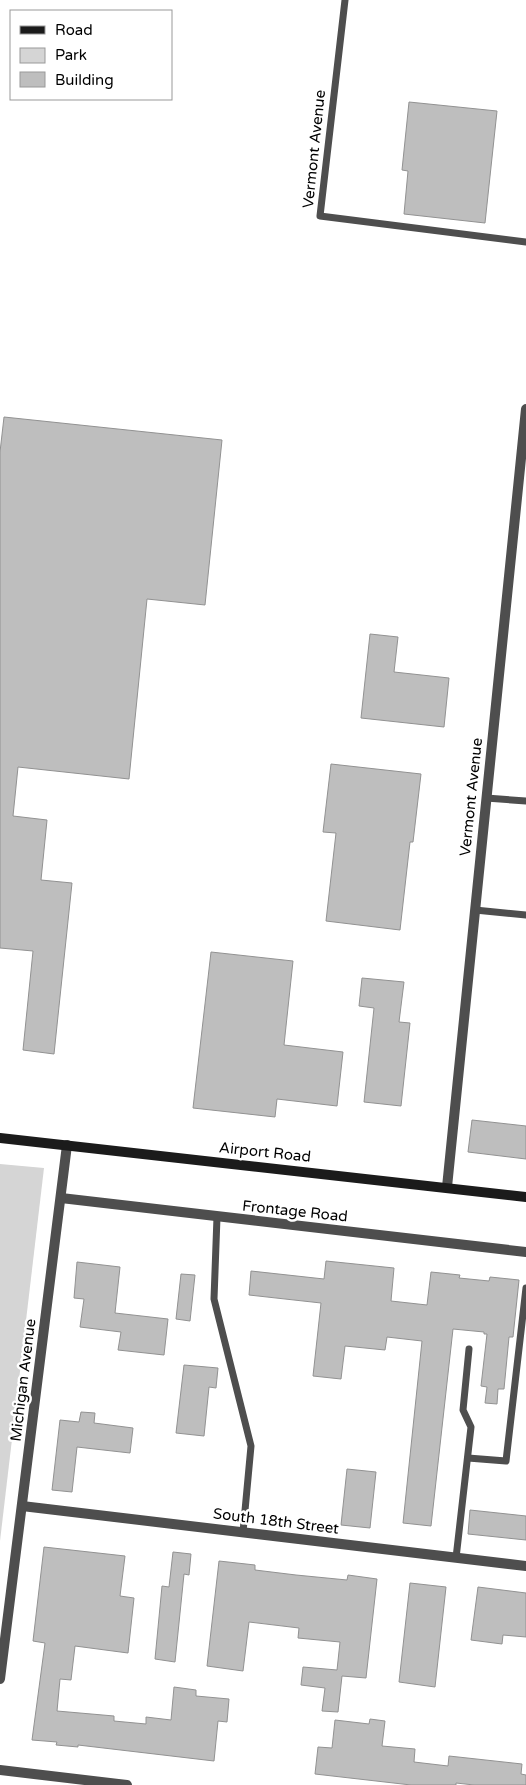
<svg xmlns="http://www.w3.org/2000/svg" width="526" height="1785" font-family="'Varela Round',sans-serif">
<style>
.green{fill:#d5d5d5}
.building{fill:#bebebe;stroke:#929292}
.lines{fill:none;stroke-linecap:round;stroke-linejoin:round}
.lane{stroke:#4e4e4e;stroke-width:7}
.street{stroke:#4e4e4e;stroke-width:10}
.secondary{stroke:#1b1b1b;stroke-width:10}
.labels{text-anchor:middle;stroke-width:5;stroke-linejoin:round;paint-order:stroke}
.street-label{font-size:15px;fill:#000;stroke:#fff}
</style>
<rect width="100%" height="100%" fill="#fff"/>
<polygon class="green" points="0,1164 44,1168 0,1541"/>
<g class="building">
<polygon points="409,102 497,111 485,223 404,214 408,171 402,170"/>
<polygon points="4,417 222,440 205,605 147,599 129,779 18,767 13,816 47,820 41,880 72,883 54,1054 23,1050 33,951 0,948 0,452"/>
<polygon points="370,634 398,637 394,672 449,678 444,727 361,718"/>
<polygon points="331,764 421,774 413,842 410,842 400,930 326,921 336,833 323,832"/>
<polygon points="211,952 293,961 284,1045 343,1052 337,1106 277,1099 275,1117 193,1108"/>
<polygon points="362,978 404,982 399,1022 410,1023 401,1106 364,1102 374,1008 359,1006"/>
<polygon points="472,1120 526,1126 526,1159 468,1152"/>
<polygon points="326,1261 394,1268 391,1301 427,1305 431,1272 460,1275 459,1278 489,1281 490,1277 519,1280 513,1337 509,1337 504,1389 498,1389 497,1404 485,1403 487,1387 481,1386 487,1334 484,1334 484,1332 453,1329 431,1526 403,1523 422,1341 387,1337 385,1350 345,1346 341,1379 313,1376 321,1303 249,1295 251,1271 324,1279"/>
<polygon points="77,1262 120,1267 115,1313 168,1319 164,1355 118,1350 121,1332 80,1327 84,1299 74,1298"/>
<polygon points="181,1274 195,1275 190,1321 176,1319"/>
<polygon points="184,1365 218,1368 216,1388 209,1387 204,1436 176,1433"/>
<polygon points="81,1412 95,1413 94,1423 133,1428 130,1453 77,1447 72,1492 52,1490 60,1420 79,1422"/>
<polygon points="347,1469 376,1472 370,1528 341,1525"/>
<polygon points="470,1510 526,1516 526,1540 468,1534"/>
<polygon points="44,1547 125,1556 120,1596 134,1598 128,1653 75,1646 71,1680 60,1679 57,1711 114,1716 114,1721 146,1724 146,1717 171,1720 174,1687 196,1690 196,1696 229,1699 227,1722 218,1721 214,1761 78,1745 78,1747 56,1745 57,1742 32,1740 45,1643 33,1641"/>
<polygon points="173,1552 191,1554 189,1575 184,1574 175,1662 155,1659 162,1586 169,1587"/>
<polygon points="219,1561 255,1565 255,1570 296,1575 347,1580 348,1575 377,1579 366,1678 342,1676 338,1712 322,1711 325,1688 301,1685 303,1667 337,1670 340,1642 298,1638 299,1628 249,1622 243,1671 207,1666"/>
<polygon points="410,1583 446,1587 435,1687 399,1682"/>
<polygon points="478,1587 526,1593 526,1637 503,1635 502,1644 471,1640"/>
<polygon points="370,1719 385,1721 382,1746 415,1749 414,1762 448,1766 449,1756 522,1764 521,1774 526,1775 526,1785 474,1785 456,1783 456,1785 411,1785 315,1774 318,1747 332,1748 335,1720 369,1724"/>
</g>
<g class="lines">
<g class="lane">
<polyline points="345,0 320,216 526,242"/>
<polyline points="486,798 526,801"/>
<polyline points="475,910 526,915"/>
<polyline points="217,1217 214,1299 251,1446 243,1532"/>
<polyline points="468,1458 506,1461 526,1288"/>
<polyline points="456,1558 471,1427 463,1410 469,1349"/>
</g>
<g class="street">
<polyline points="447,1187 526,409"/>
<polyline points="61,1198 526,1252"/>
<polyline points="22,1506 526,1566"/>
<polyline points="0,1679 67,1145"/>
<polyline points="0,1770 127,1785"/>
</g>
<polyline class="secondary" points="0,1138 526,1197"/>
</g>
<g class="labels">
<g class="street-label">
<text transform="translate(314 149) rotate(-84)" y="5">Vermont Avenue</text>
<text transform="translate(471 797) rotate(-84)" y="5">Vermont Avenue</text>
<text transform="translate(265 1152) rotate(6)" y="5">Airport Road</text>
<text transform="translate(295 1211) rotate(6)" y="5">Frontage Road</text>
<text transform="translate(23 1380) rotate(-83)" y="5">Michigan Avenue</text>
<text transform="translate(276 1521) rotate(7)" y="5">South 18th Street</text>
</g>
</g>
<rect x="10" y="10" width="162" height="90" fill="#ffffff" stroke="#999999"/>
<rect x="20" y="26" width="25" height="8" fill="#1b1b1b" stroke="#999999"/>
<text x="55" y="35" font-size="15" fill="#000000">Road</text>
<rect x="20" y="48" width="25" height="15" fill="#d5d5d5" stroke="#999999"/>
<text x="55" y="60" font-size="15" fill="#000000">Park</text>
<rect x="20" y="72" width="25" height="15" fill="#bebebe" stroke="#999999"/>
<text x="55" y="85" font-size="15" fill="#000000">Building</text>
</svg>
